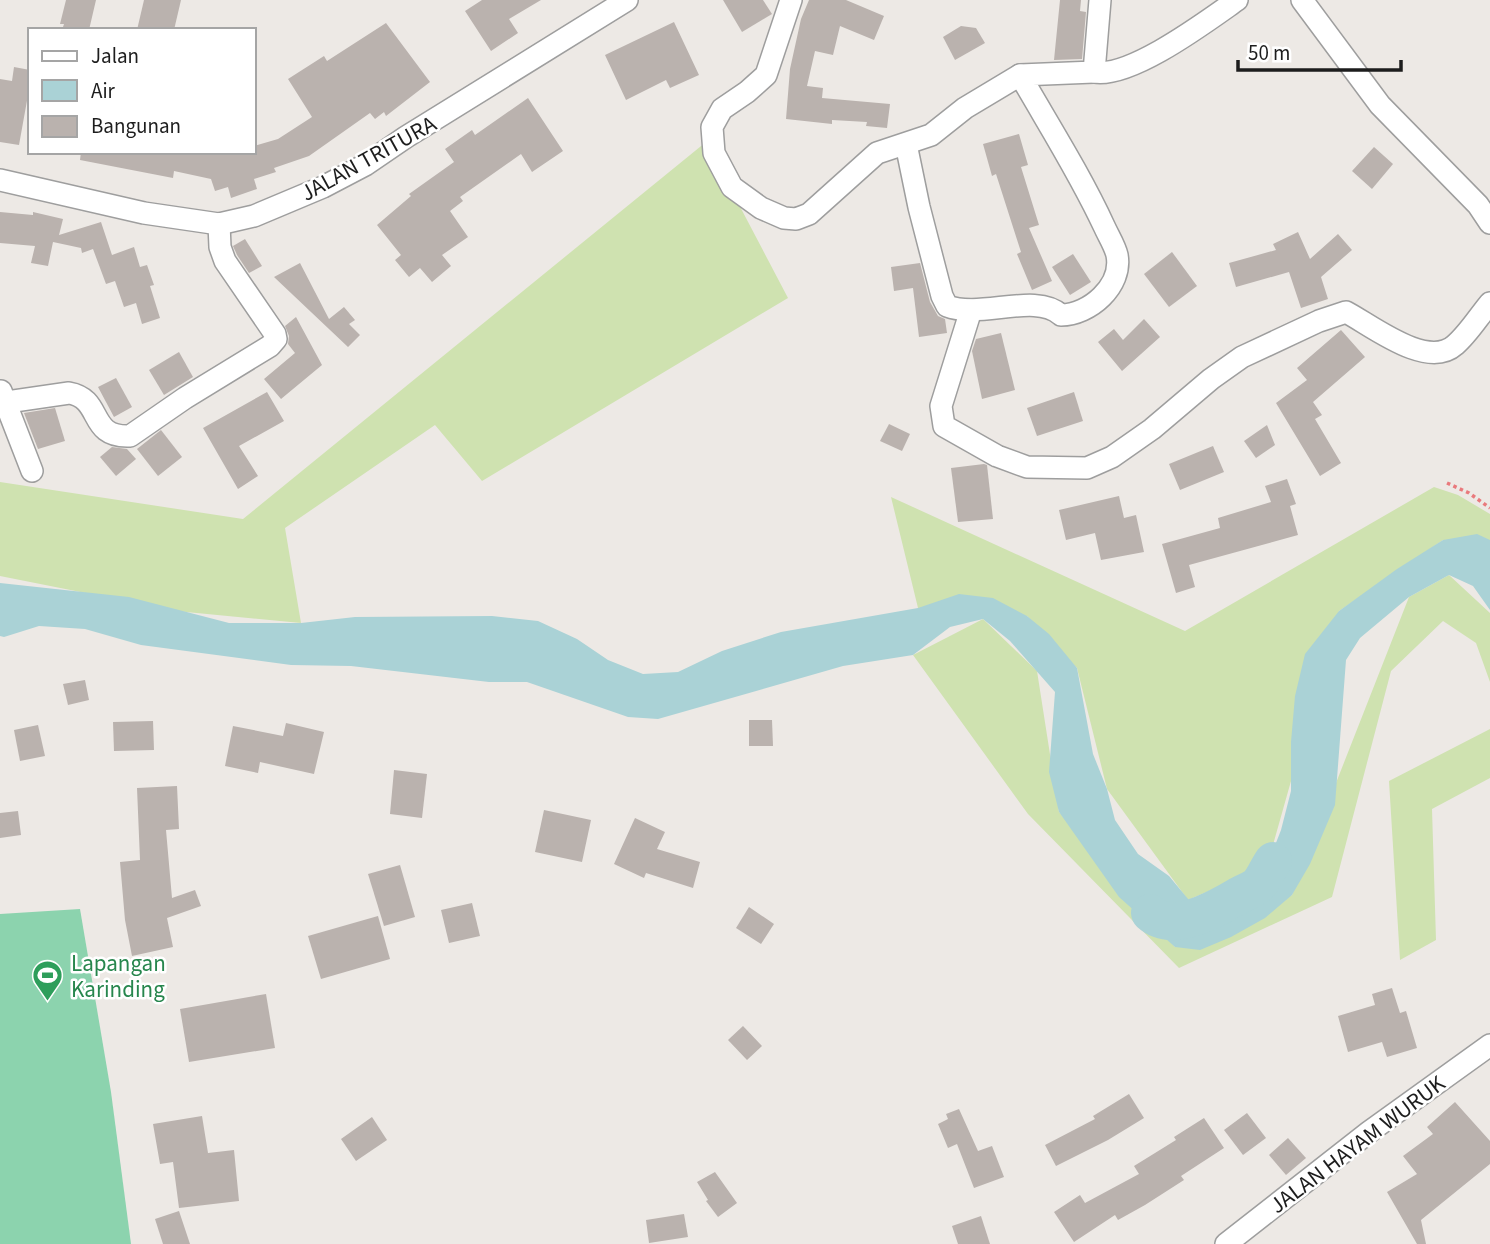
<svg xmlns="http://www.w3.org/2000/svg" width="1490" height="1244" font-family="'Source Sans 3',sans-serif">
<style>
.grass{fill:#cfe2b0}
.pitch{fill:#8cd3ae}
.water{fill:#aad2d6}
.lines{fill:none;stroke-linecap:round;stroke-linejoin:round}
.river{stroke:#aad2d6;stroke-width:38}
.building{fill:#bab2ae}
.minor-casing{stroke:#9e9e9e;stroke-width:24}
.path{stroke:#e97a7d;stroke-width:3.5;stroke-dasharray:3.5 3.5;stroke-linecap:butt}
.minor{stroke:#fff;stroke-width:21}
.labels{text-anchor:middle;stroke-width:5;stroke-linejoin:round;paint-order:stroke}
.street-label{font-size:23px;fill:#1d1d1d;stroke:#fff}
.leisure-label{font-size:23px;fill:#27864d;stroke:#fff;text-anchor:start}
</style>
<rect width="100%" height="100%" fill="#ede9e5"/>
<g class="grass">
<polygon points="706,142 788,298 482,481 435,425 285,528 301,623 176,611 0,576 0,482 243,519"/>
<polygon points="1434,487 1458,495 1490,514 1490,565 1443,540 1339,611 1267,866 1188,900 1107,789 1077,668 1027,616 918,608 891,497 1185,631"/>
<polygon points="1449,575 1490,613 1490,682 1476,643 1443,621 1391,671 1332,897 1179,968 1028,814 913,655 983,619 1037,671 1059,812 1175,947 1292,895 1409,597"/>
<polygon points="1490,729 1490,778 1432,809 1436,940 1400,960 1389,781"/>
</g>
<polygon class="pitch" points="80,909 111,1092 131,1244 0,1244 0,914"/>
<polygon class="water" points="1477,534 1490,540 1490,610 1473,586 1449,575 1409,597 1360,638 1346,660 1335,805 1310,864 1292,895 1265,918 1231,937 1200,950 1175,947 1119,897 1059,812 1049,772 1055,692 1010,641 983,619 950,627 913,655 843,666 658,719 628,717 527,682 489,682 351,666 291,665 141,645 85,629 39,626 4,637 0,636 0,583 129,597 229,623 301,623 355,617 492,616 538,621 577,639 608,660 643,674 678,672 722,651 781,632 918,608 959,594 993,598 1027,616 1049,634 1077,668 1093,754 1107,789 1115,820 1138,854 1169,876 1203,917 1217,914 1267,866 1281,830 1291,791 1291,742 1295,696 1305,654 1339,611 1397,569 1443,540"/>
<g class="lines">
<path class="river" d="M1150 913C1173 934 1216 909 1238 896 1244 893 1253 889 1258 885 1264 879 1268 868 1273 861"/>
</g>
<g class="building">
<polygon points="66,0 96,0 89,30 62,30 64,24 60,24"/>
<polygon points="144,0 181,0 174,30 137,30"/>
<polygon points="482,0 541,0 509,19 518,33 491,51 465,11"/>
<polygon points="723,0 763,0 772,14 742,32"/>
<polygon points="809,0 846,0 884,16 874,40 840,26 833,55 815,51 807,86 823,88 822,98 890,104 887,128 866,126 867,122 832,120 832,124 786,119 790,69 801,19"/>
<polygon points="1060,0 1081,0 1080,11 1086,12 1082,59 1054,60"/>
<polygon points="674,22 699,75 670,88 666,80 626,100 605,55"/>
<polygon points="386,23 430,82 386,116 384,112 375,119 370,113 309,156 274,168 276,172 254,179 257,189 231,198 228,187 215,191 211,179 174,171 173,178 80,160 81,152 254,152 254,146 278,139 312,117 288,79 324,56 327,61"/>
<polygon points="961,26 976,28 985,43 955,60 943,37"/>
<polygon points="14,67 30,70 30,84 19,145 0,142 0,79 12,81"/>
<polygon points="528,98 563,151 532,172 521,154 460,197 463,201 450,211 468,237 442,255 451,266 432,282 420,268 409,277 395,260 401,255 377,225 411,196 409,194 454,162 445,149 472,130 475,135"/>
<polygon points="1019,134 1028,165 1021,167 1039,225 1029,228 1052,281 1032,290 1017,254 1021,252 996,174 992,176 983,144"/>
<polygon points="1374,147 1393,164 1372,189 1352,171"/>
<polygon points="0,212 33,215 33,212 63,219 59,235 101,222 112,255 134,247 140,267 147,265 154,285 150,286 160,318 142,324 136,303 124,307 115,281 106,284 93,249 82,253 81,248 53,242 48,266 31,263 35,246 0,243"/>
<polygon points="1298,232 1310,259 1338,234 1352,250 1321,277 1328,299 1301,308 1289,272 1236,287 1229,263 1276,250 1273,244"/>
<polygon points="245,239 262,266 249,273 237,255 233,246"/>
<polygon points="1172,252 1197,286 1169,307 1144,274"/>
<polygon points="1073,254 1091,282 1070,295 1052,267"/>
<polygon points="300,263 329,319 344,307 355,320 349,324 360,335 348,347 274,277"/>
<polygon points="920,263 930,302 938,316 945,319 947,333 919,337 913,288 894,291 891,267"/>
<polygon points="296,317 322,365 281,399 264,379 295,353 288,344 289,336 285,326"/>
<polygon points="1144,319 1160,337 1122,371 1098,342 1114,329 1123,340"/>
<polygon points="1341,330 1365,357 1313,402 1322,415 1315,419 1341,463 1320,476 1276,403 1307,380 1297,368"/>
<polygon points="1001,333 1015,390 982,399 972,351 976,339"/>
<polygon points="179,352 193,377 164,395 149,370"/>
<polygon points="116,378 132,407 114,417 98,387"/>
<polygon points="267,392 284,421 239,446 258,476 238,489 203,428"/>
<polygon points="1074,392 1083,421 1037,436 1027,408"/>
<polygon points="55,408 65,441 38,449 24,413"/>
<polygon points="889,424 910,434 902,451 880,441"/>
<polygon points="1267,425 1275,445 1256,458 1244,441"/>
<polygon points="161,430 182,457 158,476 137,449"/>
<polygon points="1213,446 1224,472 1180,490 1169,464"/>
<polygon points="112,447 127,449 136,459 116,476 100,457"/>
<polygon points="984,464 987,465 993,519 958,522 951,468"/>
<polygon points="1287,479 1296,504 1290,506 1298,535 1189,565 1195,587 1176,593 1162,544 1220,528 1218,518 1271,502 1265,486"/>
<polygon points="1119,496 1124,518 1136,515 1144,552 1101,560 1095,533 1066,540 1059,510"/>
<polygon points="85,680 89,700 68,705 63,684"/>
<polygon points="749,720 772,720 773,746 749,746"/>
<polygon points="153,721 154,750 114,751 113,722"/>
<polygon points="286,723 324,732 314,774 260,762 258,773 225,766 233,726 283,736"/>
<polygon points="38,725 45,756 20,761 14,730"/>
<polygon points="394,770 427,774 422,818 390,814"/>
<polygon points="177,786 179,829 166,830 172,898 195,890 201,906 167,918 173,947 132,956 125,920 120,862 140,860 137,788"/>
<polygon points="544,810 591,820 582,862 535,852"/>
<polygon points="18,811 21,835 0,838 0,813"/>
<polygon points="635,818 665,832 657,849 700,862 693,888 646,873 644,878 614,864"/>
<polygon points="400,865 415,917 384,926 368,874"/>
<polygon points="472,903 480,936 449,943 441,910"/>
<polygon points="749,907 774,924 761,944 736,928"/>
<polygon points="378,916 390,959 321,979 308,936"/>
<polygon points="1392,988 1400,1013 1406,1011 1417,1048 1387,1057 1382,1042 1348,1052 1338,1016 1375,1005 1372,994"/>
<polygon points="266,994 275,1048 189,1062 180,1009"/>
<polygon points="743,1026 762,1046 747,1060 728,1040"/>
<polygon points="1129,1094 1144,1118 1108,1140 1056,1166 1045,1145 1095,1119 1093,1116"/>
<polygon points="1455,1102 1490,1141 1490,1164 1421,1220 1426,1244 1417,1244 1387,1192 1417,1174 1403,1156 1433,1134 1427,1127"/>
<polygon points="959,1109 978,1151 992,1146 1004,1177 974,1188 957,1144 948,1148 938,1124 948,1119 946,1114"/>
<polygon points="1247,1113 1266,1138 1243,1155 1224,1130"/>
<polygon points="202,1116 208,1153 234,1150 239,1201 179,1208 173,1162 160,1164 153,1124"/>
<polygon points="372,1117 387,1140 356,1161 341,1139"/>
<polygon points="1204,1118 1224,1148 1181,1176 1184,1180 1145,1205 1118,1220 1115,1215 1074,1242 1054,1212 1080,1195 1085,1203 1139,1174 1134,1166 1176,1140 1174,1137"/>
<polygon points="1288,1138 1306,1158 1286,1175 1269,1155"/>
<polygon points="715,1172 737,1203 718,1217 706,1201 708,1200 697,1182"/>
<polygon points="179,1211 190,1244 163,1244 155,1219"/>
<polygon points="684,1214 688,1237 649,1243 646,1220"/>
<polygon points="981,1216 990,1244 958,1244 952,1226"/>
</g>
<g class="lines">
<defs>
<g id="minor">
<polyline points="791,0 766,75 747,92 722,109 712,127 714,153 732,187 761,208 784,218 796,219 809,214 877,153 931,135 965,108 1020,75"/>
<polyline points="1302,0 1380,105 1478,205 1490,223"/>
<path d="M1094 72C1130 79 1207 21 1237 0"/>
<path d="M906 144 919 207 942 296 947 306C980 319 1036 292 1061 315 1089 315 1123 286 1117 255 1115 246 1108 235 1104 226 1080 174 1048 124 1020 75L1094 72 1100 0"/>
<polyline points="0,180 144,213 219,224 254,216 323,187 365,165 406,137 627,0"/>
<path d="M971 310 941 406 944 426 997 456 1027 467 1087 468 1112 457 1152 429 1211 379 1242 357 1319 321 1346 312C1371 325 1427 370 1455 345 1468 334 1479 316 1490 303"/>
<polyline points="1,391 32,471"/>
<path d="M7 402 69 393C104 399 87 438 130 436L185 398 270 346 276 339 275 334 225 261 220 247 219 224"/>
<polyline points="1226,1244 1369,1132 1490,1045"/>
</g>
</defs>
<use href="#minor" class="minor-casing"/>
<polyline class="path" points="1447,483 1469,493 1490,508"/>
<use href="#minor" class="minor"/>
</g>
<defs>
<symbol id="stadium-pin" viewBox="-11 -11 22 30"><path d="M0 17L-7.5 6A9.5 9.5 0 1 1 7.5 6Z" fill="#2e9e5b" stroke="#fff"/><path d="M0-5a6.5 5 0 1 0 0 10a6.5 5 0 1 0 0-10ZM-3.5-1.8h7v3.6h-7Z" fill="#fff"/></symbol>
</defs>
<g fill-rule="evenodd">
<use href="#stadium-pin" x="30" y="958" width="35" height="47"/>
</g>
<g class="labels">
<g class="street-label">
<text transform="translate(368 158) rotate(-29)" y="8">JALAN TRITURA</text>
<text transform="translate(1357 1144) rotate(-37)" y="8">JALAN HAYAM WURUK</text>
</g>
<g class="leisure-label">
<text x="71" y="971">Lapangan<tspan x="71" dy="26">Karinding</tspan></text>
</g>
</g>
<rect x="28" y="28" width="228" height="126" fill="#ffffff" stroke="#a5a5a5" stroke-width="2"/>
<rect x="42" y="51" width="35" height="10" fill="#ffffff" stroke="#a5a5a5" stroke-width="2"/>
<text x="91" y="63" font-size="21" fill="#1d1d1d">Jalan</text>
<rect x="42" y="80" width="35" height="21" fill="#aad2d6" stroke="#a5a5a5" stroke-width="2"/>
<text x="91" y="98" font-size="21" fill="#1d1d1d">Air</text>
<rect x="42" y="116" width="35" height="21" fill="#bab2ae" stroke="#a5a5a5" stroke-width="2"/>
<text x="91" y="133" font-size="21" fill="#1d1d1d">Bangunan</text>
<path d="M1238 60v10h163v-10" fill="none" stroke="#1d1d1d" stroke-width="3.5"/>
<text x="1248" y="60" font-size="21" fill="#1d1d1d" stroke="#ffffff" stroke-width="5" paint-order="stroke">50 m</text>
</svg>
